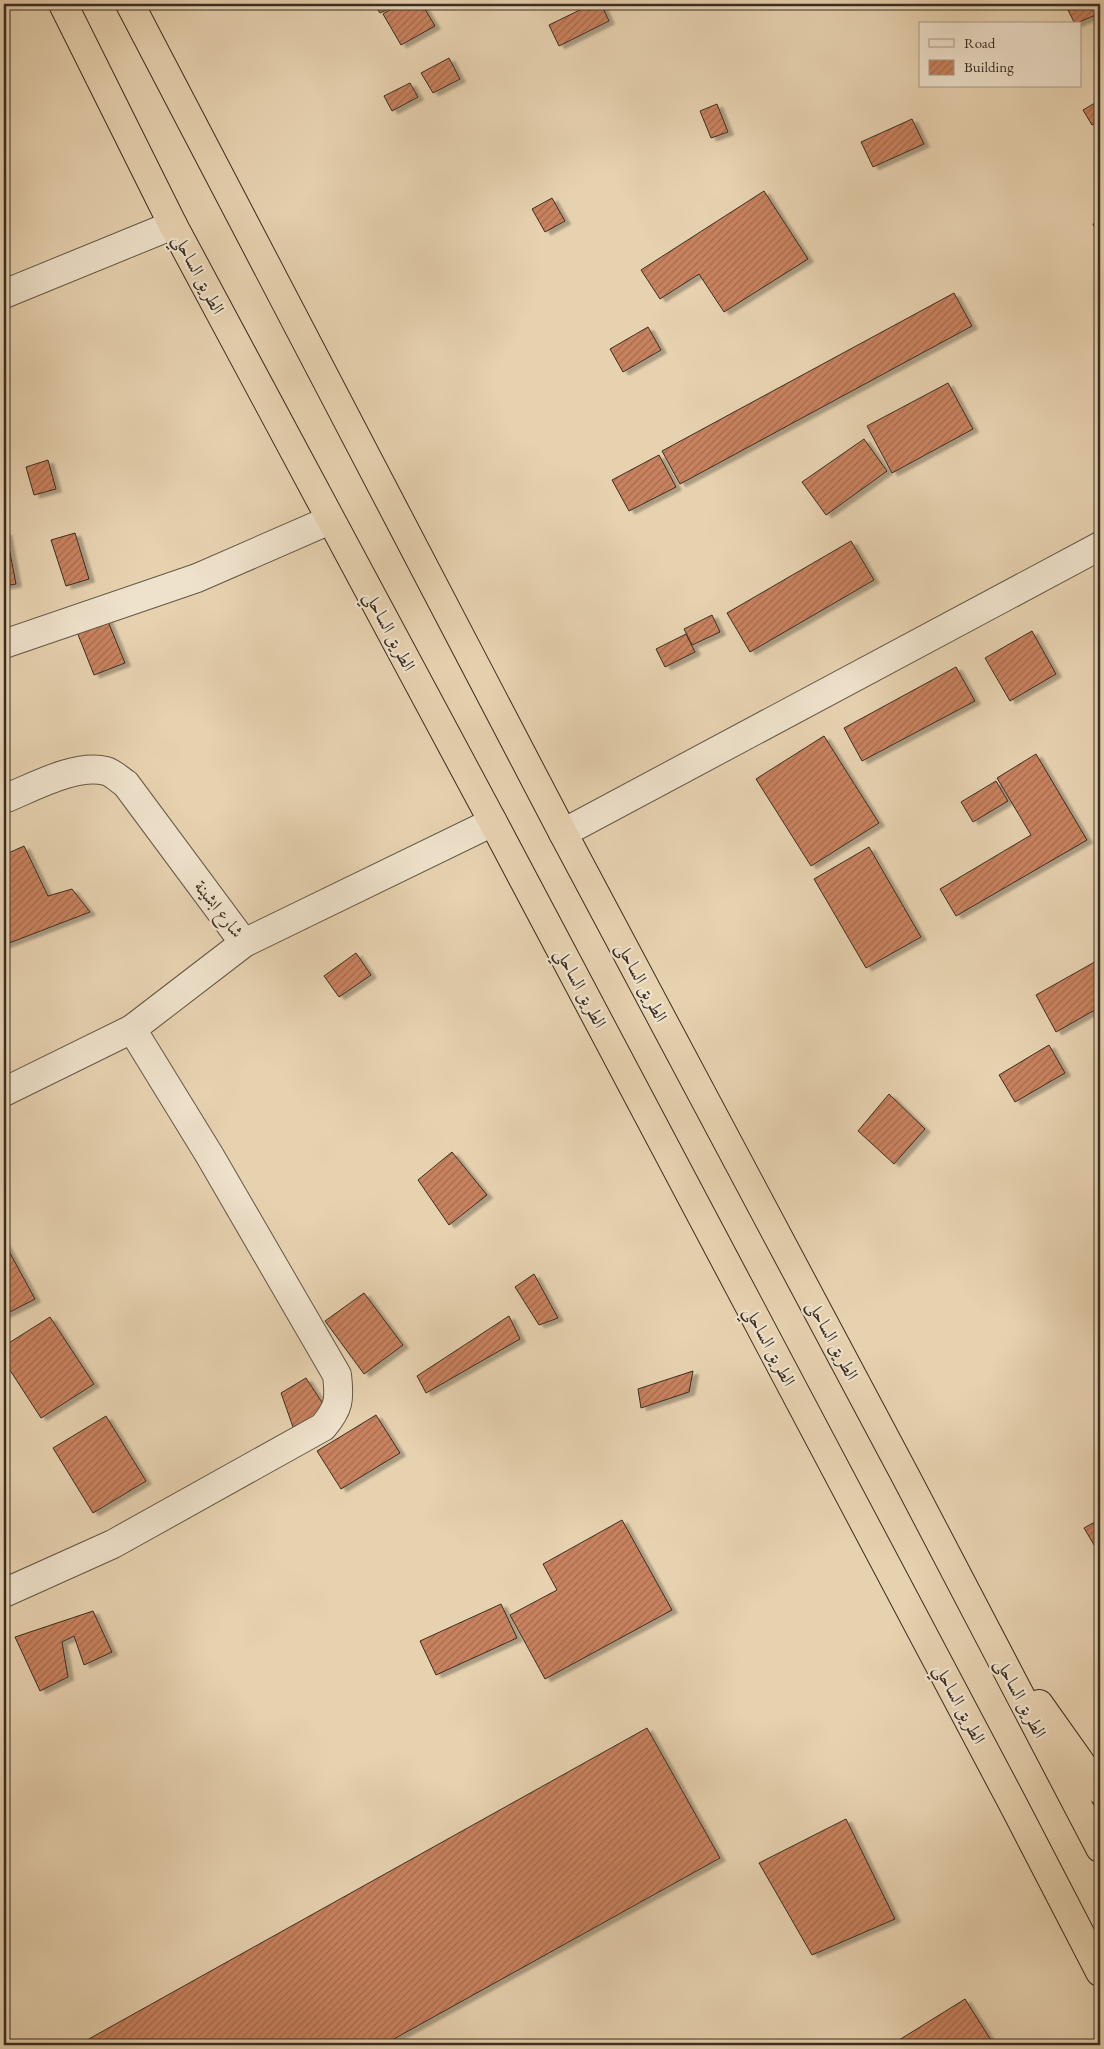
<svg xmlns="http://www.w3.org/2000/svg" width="1104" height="2049" font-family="'EB Garamond',Amiri,serif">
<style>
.building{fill:url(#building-hatch);stroke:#392e23;filter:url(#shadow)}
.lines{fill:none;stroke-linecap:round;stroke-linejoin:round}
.street-casing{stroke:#645746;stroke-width:30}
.highway-casing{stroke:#392e23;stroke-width:30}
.street{stroke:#efe2cc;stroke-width:28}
.highway{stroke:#e7d2b0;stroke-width:28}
.labels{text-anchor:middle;stroke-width:4.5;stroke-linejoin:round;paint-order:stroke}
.street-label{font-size:18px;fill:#392e23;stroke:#efe2cc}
</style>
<defs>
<pattern id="building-hatch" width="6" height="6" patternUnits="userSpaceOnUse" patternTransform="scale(1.25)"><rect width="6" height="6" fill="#c9825e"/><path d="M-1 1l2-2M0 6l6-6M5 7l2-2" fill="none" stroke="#a46b4d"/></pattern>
<filter id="shadow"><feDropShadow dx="5.5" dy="3" stdDeviation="1" flood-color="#0004"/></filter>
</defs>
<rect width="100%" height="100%" fill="#e7d2b0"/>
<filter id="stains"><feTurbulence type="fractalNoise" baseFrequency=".004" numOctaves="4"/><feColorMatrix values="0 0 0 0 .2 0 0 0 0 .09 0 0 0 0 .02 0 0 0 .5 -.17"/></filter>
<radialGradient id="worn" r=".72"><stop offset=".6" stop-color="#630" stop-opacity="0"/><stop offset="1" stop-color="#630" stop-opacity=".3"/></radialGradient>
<g class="building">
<polygon points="374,4 397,4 380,13"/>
<polygon points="400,4 422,4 435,26 401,45 383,14"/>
<polygon points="592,4 601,4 609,21 559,46 549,25"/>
<polygon points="1065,4 1100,4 1100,13 1075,24"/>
<polygon points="449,58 460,79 433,93 421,73"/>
<polygon points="410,83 418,97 392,111 384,96"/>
<polygon points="1100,100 1100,121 1092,125 1083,110"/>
<polygon points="717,104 728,132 711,138 700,111"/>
<polygon points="912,119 924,144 873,167 861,142"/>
<polygon points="764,191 808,259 724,312 699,274 660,299 641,270"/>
<polygon points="552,198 565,221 545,232 532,209"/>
<polygon points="1100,220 1100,239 1093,224"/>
<polygon points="954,293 972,326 680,484 662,451"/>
<polygon points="648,327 661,350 623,372 610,349"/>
<polygon points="948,383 973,429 892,473 867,426"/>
<polygon points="864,439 887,471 826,515 802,482"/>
<polygon points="659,455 676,487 629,511 612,480"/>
<polygon points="48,460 56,489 34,495 26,467"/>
<polygon points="4,532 6,532 16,584 4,586"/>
<polygon points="75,533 89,579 66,586 51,540"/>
<polygon points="851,541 874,580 750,652 727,613"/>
<polygon points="712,615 720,632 692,645 684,629"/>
<polygon points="107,619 125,663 94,675 77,632"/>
<polygon points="1032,631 1056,674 1010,701 985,658"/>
<polygon points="686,634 695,652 665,667 656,649"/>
<polygon points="956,667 975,701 862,761 844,728"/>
<polygon points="824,736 879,823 811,866 756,779"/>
<polygon points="1036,754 1087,840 956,916 940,889 1031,835 997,778"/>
<polygon points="996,781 1008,801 973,822 961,802"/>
<polygon points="24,846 48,896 72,889 90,912 4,945 4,855"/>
<polygon points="869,847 921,937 866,968 814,879"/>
<polygon points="356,953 371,975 339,997 324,976"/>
<polygon points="1100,959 1100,1007 1056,1032 1036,995"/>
<polygon points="1049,1045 1065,1073 1015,1102 999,1075"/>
<polygon points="889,1094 925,1129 894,1164 858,1131"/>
<polygon points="452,1152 487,1195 449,1225 418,1180"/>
<polygon points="4,1242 35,1299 4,1315"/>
<polygon points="534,1274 558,1318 539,1325 515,1287"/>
<polygon points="364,1293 403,1345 364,1374 325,1321"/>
<polygon points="509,1316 520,1339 426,1393 417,1376"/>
<polygon points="50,1317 94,1384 41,1418 4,1361 4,1346"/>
<polygon points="693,1371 689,1392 641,1408 638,1389"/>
<polygon points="306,1378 327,1410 293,1427 281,1393"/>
<polygon points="376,1415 400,1453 341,1489 317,1451"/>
<polygon points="106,1416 146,1481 93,1513 53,1448"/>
<polygon points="1100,1519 1100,1555 1084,1528"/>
<polygon points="622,1520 672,1610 545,1679 510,1615 557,1590 543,1564"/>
<polygon points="501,1604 517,1638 436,1675 420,1641"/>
<polygon points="93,1611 112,1652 84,1665 74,1636 62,1642 68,1677 40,1691 15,1637"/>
<polygon points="647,1728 720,1858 383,2045 78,2045"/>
<polygon points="846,1819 895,1919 812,1955 759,1863"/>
<polygon points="965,1999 994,2045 891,2045"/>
</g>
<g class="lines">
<defs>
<g id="street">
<polyline points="4,294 173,225"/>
<polyline points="4,644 197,578 330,520"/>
<path d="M4 799C32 788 76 763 106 771 113 773 120 780 126 784L244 943"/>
<polyline points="563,833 1100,546"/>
<polyline points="4,1092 132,1029 244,943 493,822"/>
<path d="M4 1593 113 1544 323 1427C339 1408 340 1400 337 1375L210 1156 132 1029"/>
</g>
<g id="highway">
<polyline points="63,4 173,225 493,822 1013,1804 1100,1972"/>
<polyline points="130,4 563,833 906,1477 1100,1848"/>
<polyline points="1039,1704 1100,1790"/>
</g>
</defs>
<use href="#street" class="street-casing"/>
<use href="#highway" class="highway-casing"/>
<use href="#street" class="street"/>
<use href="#highway" class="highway"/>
</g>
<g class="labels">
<g class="street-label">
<text transform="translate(199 274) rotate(62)" y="6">الطريق الساحلي</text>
<text transform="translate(390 631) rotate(62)" y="6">الطريق الساحلي</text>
<text transform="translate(219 909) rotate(52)" y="6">شارع ابشينة</text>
<text transform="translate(642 982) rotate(62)" y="6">الطريق الساحلى</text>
<text transform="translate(581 988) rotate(62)" y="6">الطريق الساحلي</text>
<text transform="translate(833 1340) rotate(62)" y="6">الطريق الساحلى</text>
<text transform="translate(770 1346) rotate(62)" y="6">الطريق الساحلي</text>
<text transform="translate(1021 1698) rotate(62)" y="6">الطريق الساحلى</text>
<text transform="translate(960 1704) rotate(62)" y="6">الطريق الساحلي</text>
</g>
</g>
<rect width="1104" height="2049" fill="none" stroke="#e7d2b0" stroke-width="20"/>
<rect x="5" y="5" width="1094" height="2039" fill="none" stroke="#392e23" stroke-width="2.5"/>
<rect x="10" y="10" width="1084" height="2029" fill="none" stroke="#392e23"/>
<rect x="919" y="22" width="162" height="65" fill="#efe2cc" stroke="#a69a88"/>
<rect x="929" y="39" width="25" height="8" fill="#efe2cc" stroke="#a69a88"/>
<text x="964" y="48" font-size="15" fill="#392e23">Road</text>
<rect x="929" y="60" width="25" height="15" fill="url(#building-hatch)" stroke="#a69a88"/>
<text x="964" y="72" font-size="15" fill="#392e23">Building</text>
<rect width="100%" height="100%" filter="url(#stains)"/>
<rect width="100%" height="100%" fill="url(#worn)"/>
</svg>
